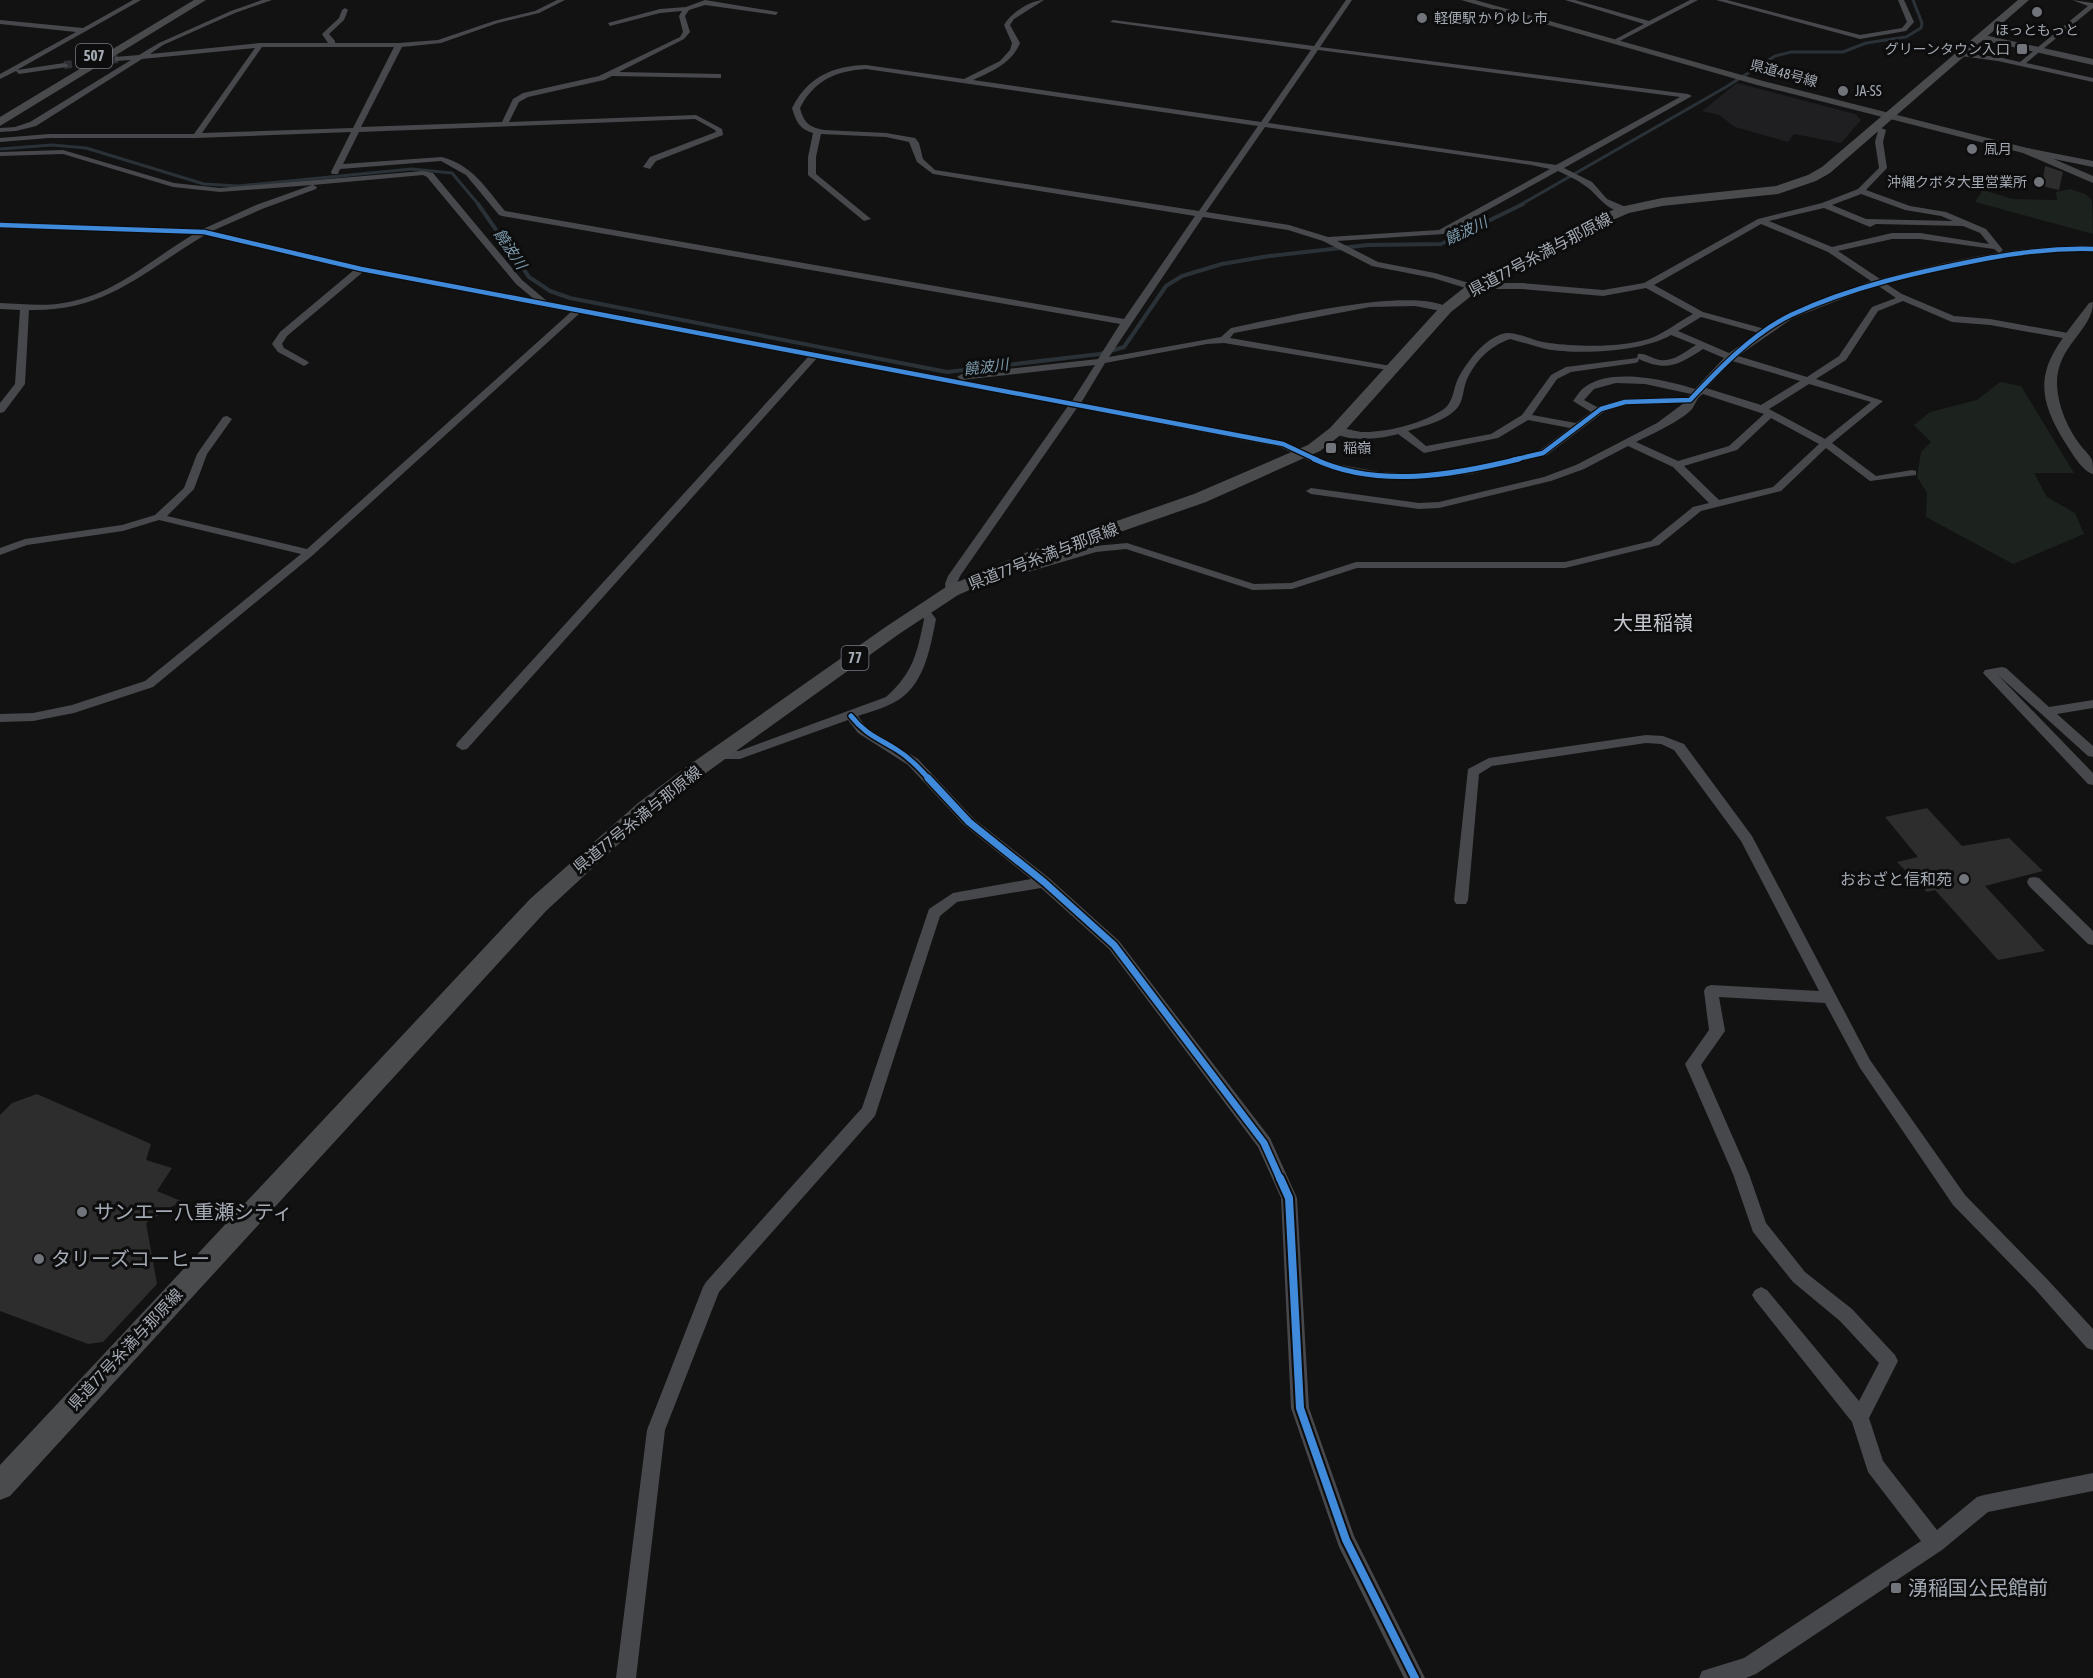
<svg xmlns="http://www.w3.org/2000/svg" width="2093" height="1678" font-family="'Asap Condensed','Noto Sans JP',sans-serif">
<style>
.built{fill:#1f1f21}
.green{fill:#1c221d}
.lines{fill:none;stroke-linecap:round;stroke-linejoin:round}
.stream-far1{stroke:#2a3237;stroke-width:3}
.stream{stroke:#2a3237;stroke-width:4}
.building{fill:#2d2d2e}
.minor-tunnel{stroke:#2f3033;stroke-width:8;stroke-dasharray:8 4;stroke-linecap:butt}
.minor{fill:#47484b;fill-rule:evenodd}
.tertiary{fill:#47484b;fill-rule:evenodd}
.secondary{fill:#464749;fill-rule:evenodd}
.primary{fill:#494b4d;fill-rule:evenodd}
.trunk{fill:#494a4c;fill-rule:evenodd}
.cycleway-far3-casing{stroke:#0d0d0e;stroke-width:7}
.cycleway-far2-casing{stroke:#0d0d0e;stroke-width:8}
.cycleway-far1-casing{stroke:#0d0d0e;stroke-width:10}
.cycleway-casing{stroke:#0d0d0e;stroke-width:12}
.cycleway-far3{stroke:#408adc;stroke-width:4.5}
.cycleway-far2{stroke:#408adc;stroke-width:5}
.cycleway-far1{stroke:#408adc;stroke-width:7}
.cycleway{stroke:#408adc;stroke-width:8}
.poi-dot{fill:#71757b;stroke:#0d0d0e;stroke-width:2}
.labels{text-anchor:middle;stroke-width:6;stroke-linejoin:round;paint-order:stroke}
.far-poi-label{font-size:14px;fill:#a4aab3;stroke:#0d0d0e;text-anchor:start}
.far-street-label{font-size:14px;fill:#a4aab3;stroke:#0d0d0e}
.shield{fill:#0d0d0e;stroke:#777b82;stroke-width:1.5}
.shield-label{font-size:15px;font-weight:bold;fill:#a4aab3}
.far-water-label{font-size:15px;font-style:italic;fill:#7c9aac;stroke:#0d0d0e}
.street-label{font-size:16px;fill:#a4aab3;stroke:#0d0d0e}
.poi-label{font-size:16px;fill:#a4aab3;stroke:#0d0d0e;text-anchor:end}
.quarter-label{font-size:20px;fill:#c5c8cf;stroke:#0d0d0e}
.near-poi-label{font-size:20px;fill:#a4aab3;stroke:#0d0d0e;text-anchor:start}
</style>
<rect width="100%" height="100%" fill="#121213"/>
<polygon class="built" points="1737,83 1855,114 1861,120 1841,143 1794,134 1788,142 1735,127 1719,115 1702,111"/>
<g class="green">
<polygon points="2070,189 2085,194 2092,200 2093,234 1975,202 1983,190 2013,199 2057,200 2056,192"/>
<polygon points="2000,382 2021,386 2074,473 2034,473 2047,497 2075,513 2084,534 2013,564 1926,517 1927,493 1917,477 1921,452 1931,442 1914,425 1930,412 1977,400"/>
</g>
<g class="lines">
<g class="stream-far1">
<polyline points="0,149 52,145 86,148 204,184 238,186 411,169 452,173 479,205"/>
<polyline points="1520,205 1726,87 1775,56 1791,52 1843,52 1866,43 1906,37 1921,28 1922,23 1913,0"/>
</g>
<polyline class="stream" points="478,204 529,277 550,291 570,298 947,372 1100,354 1124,347 1166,286 1182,276 1222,264 1269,256 1368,245 1441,244 1523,204"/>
</g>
<g class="building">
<polygon points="2045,166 2063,172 2059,190 2042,186"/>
<polygon points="1927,808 1962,846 2009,838 2043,871 1985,886 2045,951 1998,960 1935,890 1927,892 1897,862 1918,857 1885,817"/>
<polygon points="37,1094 151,1144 146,1160 172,1168 157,1191 181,1201 146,1223 157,1284 103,1342 88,1344 0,1311 0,1115 12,1103"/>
</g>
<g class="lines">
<polyline class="minor-tunnel" points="64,65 118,59"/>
<g class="minor">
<polygon points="133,0 141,0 17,70 64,63 68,65 67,67 19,74 16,71 0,79 0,74 76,32 0,24 0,20 83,28"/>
<path d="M262 0H272L235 13 163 45 150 54 260 43H328L322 34 339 18 342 10 345 8 348 10 344 20 329 34 335 41V43H399L438 40 494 21 535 11 557 0H565L539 13 498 23 441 43 402 47 361 127 502 122 513 99 523 93 599 76 680 37 683 32 679 16 682 11 660 13 610 26 608 23 660 9 686 7 705 0 778 12 776 15 705 5 689 10 685 16 690 32 684 39 619 72 718 74H721V78L612 76 604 80 528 97 519 102 509 122 696 115 722 129 723 135 656 161 650 169 643 167 650 157 716 132 715 130 695 119 359 132 343 164 442 157C472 165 486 188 505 211L1124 319 1195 216 933 174 917 162 909 142 886 137 821 134 816 157V174L871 219 864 221 808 175V157L813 133C799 129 796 121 792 108 808 77 832 66 866 65L964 79 1000 61 1010 50 1012 43 1004 25C1011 13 1030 0 1044 0L1014 19 1010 25 1020 43C1011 64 992 71 973 80L1261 122 1311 50 1110 22 1113 20 1314 46 1346 0H1352L1320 47 1688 94 1692 96 1564 168 1592 182 1607 199 1628 208V212C1605 213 1599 194 1584 185 1576 179 1566 175 1558 171L1444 234 1337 241 1378 262 1435 273 1469 283H1522L1603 290 1644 283 1758 219 1822 203 1858 189 1879 168 1875 142 1878 131 1870 127 1874 125 1886 130 1883 142 1887 168 1866 190 1910 206 1946 212 1986 229 2003 250 1999 253 1994 249 1920 239H1892L1838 251 1880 279C1949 261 2021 244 2093 246V252C2023 249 1953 266 1885 283L1902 294 1954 316 1990 319 2068 333 2073 336 2068 339 1990 325 1952 322 1903 301 1878 311 1846 360 1816 379 1883 401 1832 443 1876 476 1912 470 1916 471V475L1870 481 1826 448 1781 491 1701 511 1659 545 1565 568H1357L1292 589 1253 590 1126 549 1096 552 1028 572 1007 564 1013 561 1028 565 1095 546 1127 543 1254 584 1291 583 1356 562H1565L1651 541 1693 507 1709 503 1673 467 1628 446 1584 469 1551 481 1439 508 1419 509 1311 494 1306 491 1311 488 1419 503 1439 502 1544 477 1576 465 1657 423 1684 403 1626 405 1605 411 1547 455 1471 474 1420 480 1379 478 1341 472 1323 467 1280 447 1077 408 960 576 957 584 958 591 952 594 946 591 945 584 948 576 1068 406 817 358 467 749 462 750 456 746 457 743 808 357 580 313 313 555 153 687 74 713 33 721 0 722V714L33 713 72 705 145 681 301 554 159 520 123 531 27 545 0 555V548L25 539 122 525 155 515 184 488 197 454 223 417 227 416 232 419 207 454 194 489 167 516 307 549 571 312 363 272 287 336 282 344 284 348 307 361 309 363 304 366 278 352 272 344 280 332 354 270 205 235C144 271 106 312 29 310L25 384 4 412 0 413V403L15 384 20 310 0 309V303C23 304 47 307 69 302 117 293 153 258 194 234L0 228V222L203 229 256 205 312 185 220 192 173 187 63 154 0 156V152L63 150 174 183 220 188 423 171 433 173 522 280 548 302 1072 401 1095 365 962 380 957 377 962 374 1098 359 1120 324 502 216 499 215 466 175 441 161 340 169 338 174H332L331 172 351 132 196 138H49L0 142V138L49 134H194L255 48 142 59 36 126 16 131 0 132V128L15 127 30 122 131 60 115 61V57L139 55 159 43 231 11ZM262 47H394L353 128 202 133ZM1318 50 1680 97 1556 165 1268 123ZM866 69 1258 126 1199 211 935 170 923 159 919 143 915 138 886 133 824 130C809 127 804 123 800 108 814 80 836 71 866 69ZM1265 127 1531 165 1550 169 1439 230 1328 237 1289 225 1206 212ZM423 175 427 177 516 284 534 299 361 266 212 231 262 209 316 189 317 187 313 185ZM1861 194 1905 210 1941 216 1953 221 1866 219 1832 205ZM1824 208 1870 227 1876 224 1963 226 1980 233 1989 244 1920 233H1892L1832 247 1769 221ZM1203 217 1288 230 1323 241 1372 266 1433 278 1469 289H1522L1603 296 1646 288 1693 314C1680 321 1667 331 1654 337 1627 348 1578 347 1549 343 1536 342 1523 334 1509 333 1488 333 1465 363 1457 381 1453 391 1453 402 1444 409 1424 423 1386 433 1361 432 1352 431 1338 425 1331 431 1347 443 1380 439 1398 434L1424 453 1498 438 1528 420 1570 428 1539 451 1471 468 1420 474 1379 472 1331 463 1283 441 1081 403 1105 363 1207 344 1224 343 1394 371 1396 369 1391 366 1230 338 1234 333 1370 307 1415 306 1446 312 1451 309C1415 284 1276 319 1231 328L1221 337 1109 357ZM1761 224 1828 252 1871 281 1787 314 1765 329 1703 312 1654 285ZM1877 285 1896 298 1872 307 1839 356 1807 377 1738 356 1793 318ZM1701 317 1759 333 1729 353 1678 331ZM1671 335 1696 345C1683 353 1671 364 1656 359 1649 357 1645 353 1638 354L1637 358 1566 367 1551 375 1522 415 1491 434 1426 446 1408 431C1423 426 1447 421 1458 407 1463 400 1463 392 1465 385 1472 364 1489 346 1510 339 1522 342 1534 346 1546 349 1580 355 1642 352 1671 335ZM1703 349 1724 358 1695 389C1667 380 1611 367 1585 387 1580 390 1577 396 1573 401L1591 412 1576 423 1532 415 1557 379 1571 372 1635 363 1638 362 1639 359C1667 372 1678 365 1703 349ZM1732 361 1800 381 1761 405 1706 388ZM1616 383 1645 384 1691 394 1687 397 1625 399 1597 407 1584 400 1594 389ZM1809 384 1871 402 1825 439 1769 409ZM1703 394 1764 414 1729 446 1678 461 1636 442C1650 435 1683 420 1692 409 1697 402 1696 398 1703 394ZM1771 418 1819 444 1773 487 1719 500 1684 466 1737 450Z"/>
<polygon points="1565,0 1575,0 1649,21 1690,0 1698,0 1614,44 1612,41 1644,24"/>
<polygon points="1716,0 1727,0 1860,35 1902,28 1907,22 1898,0 1904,0 1914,22 1906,31 1860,39"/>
<polygon points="2072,0 2093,3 2093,8 2026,63 2093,78 2093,82 1998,61 1953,55 1957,53 1998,57 2020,62 2088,6"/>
<path d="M923 606 927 607 936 619C930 649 924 688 893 703 882 709 869 712 858 716L866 727 918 759 974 819 1049 878 1119 941 1270 1138 1297 1198 1309 1408 1354 1536 1425 1678H1404L1339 1547 1291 1408 1281 1198 1258 1147 1109 949 1041 888 957 902 940 916 875 1116 719 1292 665 1430 636 1678H616L647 1430 703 1287 706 1282 862 1108 929 909 953 893 1031 879 964 825 908 765 858 733 848 720 740 759H717L711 755 717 751H739L886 697C913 673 917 654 924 619L917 610Z"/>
<polygon points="2002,667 2006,668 2049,707 2093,700 2093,708 2057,714 2093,746 2093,757 2088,756 1998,675 2093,773 2093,785 2088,784 1983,673 1985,670"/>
<polygon points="1646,735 1663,736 1684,744 1752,836 1870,1060 1965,1195 2047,1279 2093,1329 2093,1350 2087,1348 2035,1289 1953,1205 1860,1068 1825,1003 1719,997 1725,1031 1701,1065 1749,1174 1766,1223 1805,1272 1852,1309 1895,1355 1898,1361 1869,1418 1883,1461 1937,1530 1977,1497 1984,1495 2093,1473 2093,1491 1988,1512 1942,1550 1756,1674 1746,1678 1699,1678 1702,1671 1744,1658 1921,1541 1868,1472 1852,1422 1755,1300 1752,1295 1755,1290 1761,1287 1767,1290 1859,1401 1879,1363 1840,1321 1793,1282 1753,1232 1733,1174 1685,1064 1709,1030 1704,991 1706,987 1711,985 1819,991 1741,841 1674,750 1661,744 1646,743 1492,766 1479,774 1468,900 1466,904 1456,904 1454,900 1468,769 1489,758"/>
<polygon points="2034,877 2039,878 2093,931 2093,945 2088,944 2029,886 2027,882 2029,878"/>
</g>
<g class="tertiary">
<polygon points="1980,34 2093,59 2093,65 1977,39 1976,37"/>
<polygon points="2027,148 2093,161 2093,167 2024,153 2022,151"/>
</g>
<g class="secondary">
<polygon points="1461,0 1475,0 1763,81 2031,149 2093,176 2093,183 2023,153 1757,85"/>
<path d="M2093 302C2093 331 2056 345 2057 385 2058 407 2068 429 2081 446 2084 450 2090 455 2092 460 2093 464 2093 470 2093 474 2082 471 2072 453 2066 444 2024 379 2049 356 2089 303Z"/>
</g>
<polygon class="primary" points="2018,0 2029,0 1830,173 1816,181 1778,194 1662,206 1629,213 1599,226 1480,289 1451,312 1342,434 1320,451 1206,502 1037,561 958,595 899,634 696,780 652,813 546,911 10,1496 0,1500 0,1465 530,899 638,803 682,770 887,626 946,587 1025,553 1194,494 1308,445 1330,428 1441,306 1470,283 1589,220 1620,207 1662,198 1776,186 1808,175 1822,167"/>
<polygon class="trunk" points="194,0 206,0 0,126 0,117"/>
<defs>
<g id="cycleway-far3">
<polyline points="0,225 204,232 361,269 1283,444 1317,460"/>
<path d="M1513 460 1543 453 1601 409 1625 402 1690 400C1719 369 1752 334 1791 315 1853 286 1918 272 1984 259 2020 252 2056 248 2093 249"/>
</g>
<g id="cycleway-far2">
<path d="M1314 459C1378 489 1454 475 1519 459"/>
<path d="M851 716C866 735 878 738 897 750 910 758 920 769 930 780"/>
</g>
<polyline id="cycleway-far1" points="928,778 969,822 1044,882 1114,945 1264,1143 1280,1179"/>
<polyline id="cycleway" points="1280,1178 1289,1198 1300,1408 1346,1540 1415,1678"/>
</defs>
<use href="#cycleway-far3" class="cycleway-far3-casing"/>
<use href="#cycleway-far2" class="cycleway-far2-casing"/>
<use href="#cycleway-far1" class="cycleway-far1-casing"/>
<use href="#cycleway" class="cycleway-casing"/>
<use href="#cycleway-far3" class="cycleway-far3"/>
<use href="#cycleway-far2" class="cycleway-far2"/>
<use href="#cycleway-far1" class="cycleway-far1"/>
<use href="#cycleway" class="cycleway"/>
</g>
<g class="poi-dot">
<circle cx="2037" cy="12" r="6"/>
<circle cx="1422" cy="18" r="6"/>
<rect x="2016" y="43" width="12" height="12" rx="3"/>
<circle cx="1843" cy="91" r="6"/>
<circle cx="1972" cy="149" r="6"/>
<circle cx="2039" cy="182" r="6"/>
<rect x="1325" y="442" width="12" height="12" rx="3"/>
<circle cx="1964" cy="879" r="6"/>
<circle cx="82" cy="1212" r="6"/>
<circle cx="39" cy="1259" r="6"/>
<rect x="1890" y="1582" width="12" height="12" rx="3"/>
</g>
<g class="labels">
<g class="far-poi-label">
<text x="1434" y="23">軽便駅 かりゆし市</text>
<text x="2037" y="35" text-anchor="middle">ほっともっと</text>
<text x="2010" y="54" text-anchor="end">グリーンタウン入口</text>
<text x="1855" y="96">JA-SS</text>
<text x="1984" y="154">凮月</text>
<text x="2027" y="187" text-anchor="end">沖縄クボタ大里営業所</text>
<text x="1343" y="453">稲嶺</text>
</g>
<g class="far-street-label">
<text transform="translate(1784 73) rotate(15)" y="5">県道48号線</text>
</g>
<g class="shield">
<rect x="76" y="44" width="36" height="24" rx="4.5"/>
<rect x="841.5" y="646" width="27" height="24" rx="4.5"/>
</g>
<g class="shield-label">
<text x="94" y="61">507</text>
<text x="855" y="663">77</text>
</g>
<g class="far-water-label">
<text transform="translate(1466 231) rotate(-25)" y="5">饒波川</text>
<text transform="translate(510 249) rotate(56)" y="5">饒波川</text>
<text transform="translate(986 367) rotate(-7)" y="5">饒波川</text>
</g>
<g class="street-label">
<text transform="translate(1540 254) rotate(-28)" y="6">県道77号糸満与那原線</text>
<text transform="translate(1043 556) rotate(-21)" y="6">県道77号糸満与那原線</text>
<text transform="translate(637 819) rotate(-39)" y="6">県道77号糸満与那原線</text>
<text transform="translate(125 1349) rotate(-47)" y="6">県道77号糸満与那原線</text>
</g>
<g class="poi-label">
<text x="1952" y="885">おおざと信和苑</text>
</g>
<g class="quarter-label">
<text x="1653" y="630">大里稲嶺</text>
</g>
<g class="near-poi-label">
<text x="94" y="1219">サンエー八重瀬シティ</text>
<text x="51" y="1266">タリーズコーヒー</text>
<text x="1908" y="1595">湧稲国公民館前</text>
</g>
</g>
</svg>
